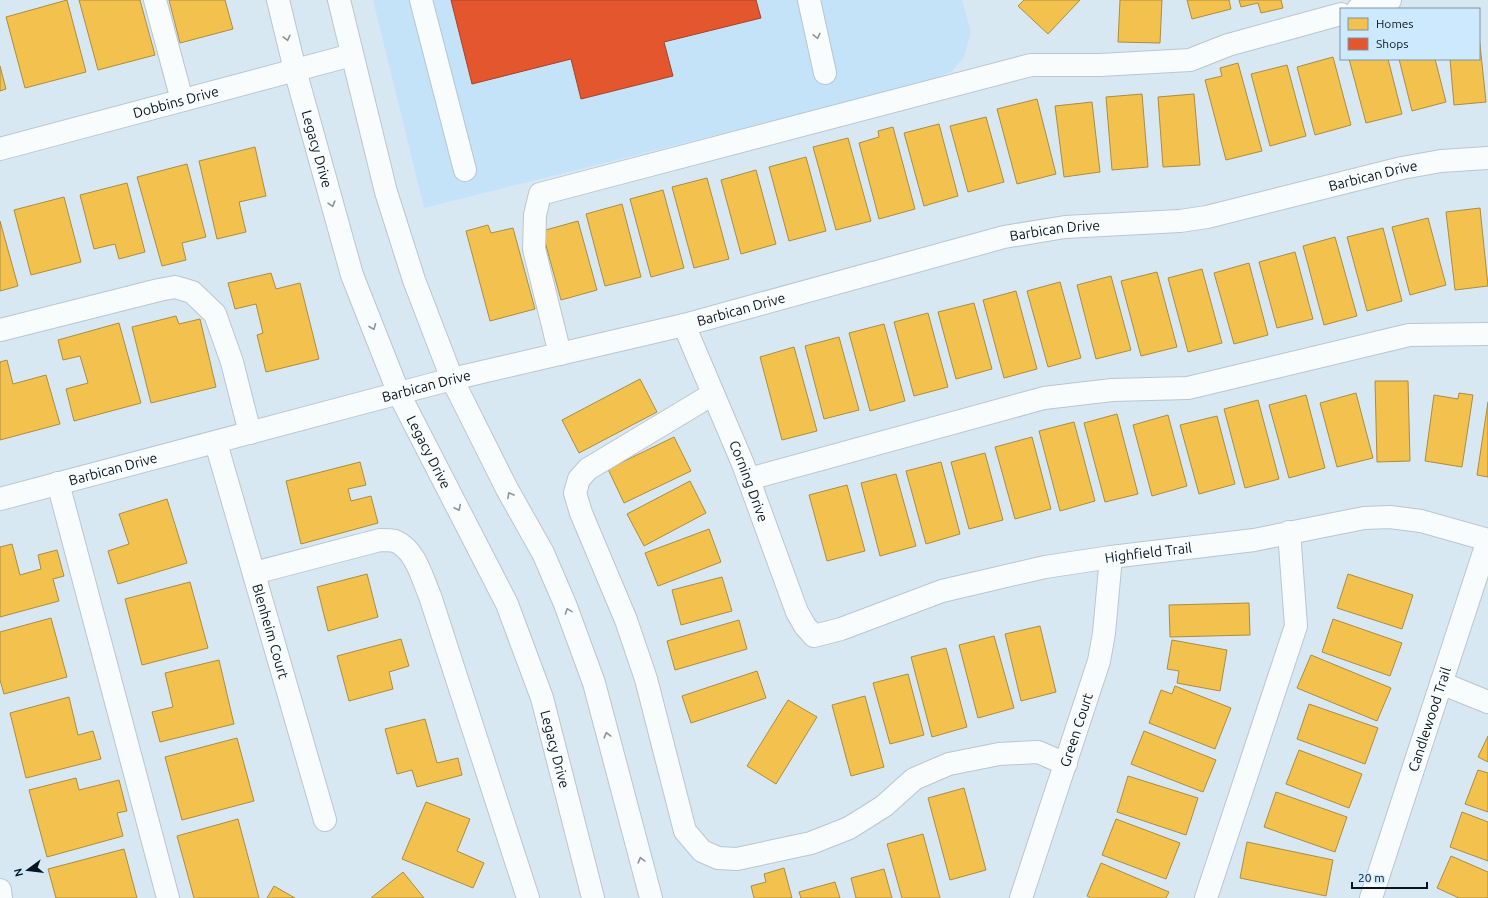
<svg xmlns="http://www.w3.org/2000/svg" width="1488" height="898" font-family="Ubuntu,sans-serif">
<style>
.built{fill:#c4e2f8}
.homes{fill:#f2c14e;stroke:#ac8d40}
.shops{fill:#e4572e;stroke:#a24329}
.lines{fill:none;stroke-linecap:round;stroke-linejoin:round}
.minor-casing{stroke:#b8c6d0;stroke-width:24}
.major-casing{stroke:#b8c6d0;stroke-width:24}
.minor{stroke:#f9fcfd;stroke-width:22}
.major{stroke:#f9fcfd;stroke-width:22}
.oneway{stroke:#8d9499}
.labels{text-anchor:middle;stroke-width:4;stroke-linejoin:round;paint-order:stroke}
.street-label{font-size:14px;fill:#08151e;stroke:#cde9fe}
</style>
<rect width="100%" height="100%" fill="#d8e8f3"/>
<polygon class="built" points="373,0 962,0 971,32 964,57 952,71 928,82 424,208"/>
<g class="homes">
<polygon points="67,0 86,72 25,88 6,17"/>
<polygon points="79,0 140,0 155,55 98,70"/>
<polygon points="169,0 225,0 233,29 180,43"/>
<polygon points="1024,0 1080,0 1048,34 1018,6"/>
<polygon points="1120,0 1162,0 1160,43 1118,42"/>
<polygon points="1187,0 1229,0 1231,9 1192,19"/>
<polygon points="1239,0 1281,0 1283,8 1261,13 1258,3 1241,7"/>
<polygon points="1479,35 1486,102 1454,105 1450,59 1479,59"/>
<polygon points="1333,57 1351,125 1315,135 1297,67"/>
<polygon points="1349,59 1388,59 1402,114 1366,123"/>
<polygon points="1399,59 1435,59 1446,102 1412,111"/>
<polygon points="1238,63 1262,151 1226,160 1205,80 1222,76 1220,68"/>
<polygon points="1287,65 1306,136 1270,146 1251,74"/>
<polygon points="0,66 6,89 0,91"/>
<polygon points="1142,94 1148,167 1112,170 1106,97"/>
<polygon points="1194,94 1200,165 1163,167 1158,97"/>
<polygon points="1037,99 1056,174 1017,184 997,109"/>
<polygon points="1092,102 1100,172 1064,177 1055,106"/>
<polygon points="986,117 1004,182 968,192 950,126"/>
<polygon points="939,124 958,196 924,206 904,133"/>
<polygon points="893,127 915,209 879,219 859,143 879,137 878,131"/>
<polygon points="848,138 871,221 836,230 813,147"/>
<polygon points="255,147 266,196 239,202 246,232 217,239 199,161"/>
<polygon points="806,157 826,231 789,241 769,167"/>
<polygon points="187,164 206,237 182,243 186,260 162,266 137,177"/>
<polygon points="756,170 776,244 741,254 721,180"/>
<polygon points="707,178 729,259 694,268 672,187"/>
<polygon points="127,183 145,252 119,259 115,244 94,249 80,195"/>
<polygon points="663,190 684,268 651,277 630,199"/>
<polygon points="64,197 81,262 31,275 14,210"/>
<polygon points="622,204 641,277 605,286 586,214"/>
<polygon points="1480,208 1488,286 1455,290 1446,212"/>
<polygon points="1428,218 1446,285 1410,295 1392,227"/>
<polygon points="0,221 18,286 0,291"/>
<polygon points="578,221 597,290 561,300 542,231"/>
<polygon points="488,225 491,233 513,228 535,309 490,321 466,231"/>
<polygon points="1383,228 1402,301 1367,311 1347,237"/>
<polygon points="1335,237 1357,316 1324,325 1303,246"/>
<polygon points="1295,252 1313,319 1277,328 1259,262"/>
<polygon points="1249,263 1268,335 1234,344 1214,273"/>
<polygon points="1202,269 1222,343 1188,352 1168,278"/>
<polygon points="1157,272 1177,347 1141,356 1121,281"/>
<polygon points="271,273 276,289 300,283 319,359 266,372 257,335 263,333 256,304 235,309 228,283"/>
<polygon points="1111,276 1131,350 1096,359 1077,285"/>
<polygon points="1060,282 1081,358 1048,367 1027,291"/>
<polygon points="1016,291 1037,369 1004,378 983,300"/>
<polygon points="974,303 992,369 956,379 938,312"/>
<polygon points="928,313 948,387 914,396 894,322"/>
<polygon points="176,316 179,324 200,319 216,387 151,403 132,327"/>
<polygon points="119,323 141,403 74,421 66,389 88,383 80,356 63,360 58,340"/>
<polygon points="884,324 905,401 870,411 849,333"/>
<polygon points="839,337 859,410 824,419 805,346"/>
<polygon points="794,347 817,431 782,440 760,357"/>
<polygon points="7,360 13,384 46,375 60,424 0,440 0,362"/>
<polygon points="640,379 657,412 579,453 562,420"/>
<polygon points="1375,381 1408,381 1410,461 1377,462"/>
<polygon points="1356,393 1373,458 1337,467 1320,403"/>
<polygon points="1459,393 1473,395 1462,467 1425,461 1434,395 1458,399"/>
<polygon points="1306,395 1325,468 1289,478 1269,405"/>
<polygon points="1258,400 1279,479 1245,488 1224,409"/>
<polygon points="1488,402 1488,477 1477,475"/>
<polygon points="1117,414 1138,494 1105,502 1084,423"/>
<polygon points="1168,415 1187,486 1152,496 1133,425"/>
<polygon points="1217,416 1235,484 1199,494 1180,425"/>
<polygon points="1074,422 1095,501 1060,511 1039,431"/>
<polygon points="674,437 691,471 624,503 608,469"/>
<polygon points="1032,437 1051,509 1015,519 995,447"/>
<polygon points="985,453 1003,520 969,529 951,462"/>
<polygon points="360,462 366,485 348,489 351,501 371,496 378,523 301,544 286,481"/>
<polygon points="941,462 960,534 926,544 906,471"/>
<polygon points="896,474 916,546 880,556 861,483"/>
<polygon points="690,481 706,513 644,546 627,514"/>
<polygon points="847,485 865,551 827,561 809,495"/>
<polygon points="167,499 187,563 118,584 108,551 129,544 119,514"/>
<polygon points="709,529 721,562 658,586 645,553"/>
<polygon points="12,544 20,575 41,569 38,555 57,550 64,576 53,579 59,601 0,617 0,547"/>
<polygon points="367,574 378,617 328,631 317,587"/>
<polygon points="1348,574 1413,595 1402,629 1337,608"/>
<polygon points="722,577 732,611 681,625 672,590"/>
<polygon points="190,582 208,648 142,665 125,599"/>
<polygon points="1249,603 1250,635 1170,637 1169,605"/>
<polygon points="51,618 67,677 4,694 0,680 0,632"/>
<polygon points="1333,619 1402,643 1390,676 1322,652"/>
<polygon points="739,620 747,649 675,670 667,641"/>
<polygon points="1040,626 1056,692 1021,701 1005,634"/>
<polygon points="994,636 1014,708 978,718 959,645"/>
<polygon points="401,639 409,666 389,672 393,689 349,701 337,656"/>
<polygon points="1172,640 1227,650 1220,691 1177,683 1179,671 1167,669"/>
<polygon points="946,648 967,727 932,737 911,657"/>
<polygon points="1311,655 1391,688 1377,721 1297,688"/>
<polygon points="219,660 234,724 160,742 152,712 173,707 165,673"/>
<polygon points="757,671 766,698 691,723 682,696"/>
<polygon points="908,674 924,735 890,744 873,683"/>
<polygon points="1175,686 1231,708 1215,749 1149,723 1161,690 1172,694"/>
<polygon points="865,696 884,767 851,776 832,705"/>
<polygon points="69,697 78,735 93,731 101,759 26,778 10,713"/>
<polygon points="788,700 817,717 776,784 747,766"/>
<polygon points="1309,704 1378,728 1365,764 1297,739"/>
<polygon points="425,719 437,763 458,758 462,775 417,787 412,770 397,774 385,729"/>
<polygon points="1144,731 1216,760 1203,792 1131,764"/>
<polygon points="1488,736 1488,762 1478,757"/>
<polygon points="237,738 254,801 182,820 165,757"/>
<polygon points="1299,750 1362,774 1349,808 1286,784"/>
<polygon points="1478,770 1488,773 1488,812 1465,804"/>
<polygon points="1128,776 1198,798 1186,835 1117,812"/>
<polygon points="76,778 79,790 119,780 127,811 117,813 123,836 47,857 29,790"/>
<polygon points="964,788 986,870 950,880 928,798"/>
<polygon points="1276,792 1347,817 1335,852 1264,827"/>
<polygon points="426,802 470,819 457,851 484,863 473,888 402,859"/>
<polygon points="1462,812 1488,822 1488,861 1450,847"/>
<polygon points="238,819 259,898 194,898 177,836"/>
<polygon points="1116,819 1180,843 1166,879 1102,855"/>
<polygon points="923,834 940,898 902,898 887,844"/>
<polygon points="1247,842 1333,860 1326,896 1240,878"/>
<polygon points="124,849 137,898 56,898 48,869"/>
<polygon points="1451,856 1488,872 1488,898 1459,898 1437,888"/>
<polygon points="1101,863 1169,892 1166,898 1091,898 1087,896"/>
<polygon points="784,868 792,898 754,898 751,886 766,882 764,874"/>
<polygon points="884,869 892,898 856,898 851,878"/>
<polygon points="403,872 424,898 371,898"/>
<polygon points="835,882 840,898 801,898 799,892"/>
<polygon points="274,886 295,898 267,898"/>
</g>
<polygon class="shops" points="451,0 756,0 761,18 664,42 673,76 581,99 571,59 472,84"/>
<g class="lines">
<defs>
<g id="minor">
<polyline points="155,0 182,100"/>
<polyline points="421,0 465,170"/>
<polyline points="809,0 825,73"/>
<polyline points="1358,9 1390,0"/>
<path id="s1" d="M0 149 352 55"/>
<path id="s2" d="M684 325 743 464 797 612 805 626 814 636 841 629 942 591 1045 567 1111 557 1254 540 1364 518 1390 517 1421 521 1488 540"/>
<polyline points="0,330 159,290 175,287 192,292 215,314 232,362 250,433"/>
<polyline points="560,354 534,249 535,215 540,194 1031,65 1100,65 1190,60 1228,45 1341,14"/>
<polyline points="713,394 588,469 579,479 575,493 581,513 626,620 646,679 685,831 702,851 718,858 737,859 811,843 849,828 884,806 914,779 949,764 999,754 1038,752 1066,764"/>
<path id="s3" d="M216 443 325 820"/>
<polyline points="749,479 1044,398 1112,390 1188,388 1409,335 1488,334"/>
<polyline points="58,483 168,898"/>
<path id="s4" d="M0 499 452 379 684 325 1004 237 1065 227 1180 221 1207 217 1402 168 1441 161 1488 158"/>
<path d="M254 573 380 540C385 540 391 540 395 541 416 550 422 578 430 596L528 898"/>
<polyline points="1441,683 1488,702"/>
<polyline points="0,890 1,898"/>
<path id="s5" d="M1021 898 1099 661 1104 633 1111 557"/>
<polyline points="1206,898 1296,626 1289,532"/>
<path id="s6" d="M1371 898 1488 540"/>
</g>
<g id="major">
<path id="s7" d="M278 0 295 70 352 275 399 394 507 604 542 698 593 898"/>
<polyline points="339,0 386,192 414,280 452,379 507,489 543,553 565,604 594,683 651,898"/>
</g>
</defs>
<use href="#minor" class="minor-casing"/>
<use href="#major" class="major-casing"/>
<use href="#minor" class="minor"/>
<use href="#major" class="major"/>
</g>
<defs><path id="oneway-chevron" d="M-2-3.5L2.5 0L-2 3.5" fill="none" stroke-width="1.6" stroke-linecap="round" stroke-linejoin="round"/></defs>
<g class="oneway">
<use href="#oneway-chevron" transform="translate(817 36) rotate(77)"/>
<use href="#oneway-chevron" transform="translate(287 38) rotate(76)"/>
<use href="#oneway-chevron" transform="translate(332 204) rotate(74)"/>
<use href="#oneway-chevron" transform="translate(373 327) rotate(68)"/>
<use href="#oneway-chevron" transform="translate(510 495) rotate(-119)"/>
<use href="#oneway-chevron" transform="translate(458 508) rotate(63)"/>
<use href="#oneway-chevron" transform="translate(568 611) rotate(-110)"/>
<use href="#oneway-chevron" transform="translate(607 735) rotate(-105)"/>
<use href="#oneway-chevron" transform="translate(641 860) rotate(-105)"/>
</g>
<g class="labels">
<g class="street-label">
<text dy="5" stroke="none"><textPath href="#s1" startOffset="182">Dobbins Drive</textPath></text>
<text dy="5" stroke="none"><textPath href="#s7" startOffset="154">Legacy Drive</textPath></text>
<text dy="5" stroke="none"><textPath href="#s4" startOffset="1413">Barbican Drive</textPath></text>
<text dy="5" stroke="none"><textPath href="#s4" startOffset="1089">Barbican Drive</textPath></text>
<text dy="5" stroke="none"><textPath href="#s4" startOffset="765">Barbican Drive</textPath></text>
<text dy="5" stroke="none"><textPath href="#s4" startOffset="441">Barbican Drive</textPath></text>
<text dy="5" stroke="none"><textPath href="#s7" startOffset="478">Legacy Drive</textPath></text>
<text dy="5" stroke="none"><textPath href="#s4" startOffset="117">Barbican Drive</textPath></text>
<text dy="5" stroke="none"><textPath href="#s2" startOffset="169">Corning Drive</textPath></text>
<text dy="5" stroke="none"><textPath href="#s2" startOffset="684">Highfield Trail</textPath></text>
<text dy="5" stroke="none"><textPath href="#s3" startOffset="196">Blenheim Court</textPath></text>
<text dy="5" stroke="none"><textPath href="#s6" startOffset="188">Candlewood Trail</textPath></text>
<text dy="5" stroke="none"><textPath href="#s5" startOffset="177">Green Court</textPath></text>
<text dy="5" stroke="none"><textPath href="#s7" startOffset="802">Legacy Drive</textPath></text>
</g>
</g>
<rect x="1340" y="8" width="140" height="52" fill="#cde9fe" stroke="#7e94a4"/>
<rect x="1348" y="18" width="20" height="12" fill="#f2c14e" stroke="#7e94a4"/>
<text x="1376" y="28" font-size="12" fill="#08151e">Homes</text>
<rect x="1348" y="38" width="20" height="12" fill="#e4572e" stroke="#7e94a4"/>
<text x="1376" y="48" font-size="12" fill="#08151e">Shops</text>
<g transform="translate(28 870) rotate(255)" stroke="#cde9fe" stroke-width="3" paint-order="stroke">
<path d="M0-3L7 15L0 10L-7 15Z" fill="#08151e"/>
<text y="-6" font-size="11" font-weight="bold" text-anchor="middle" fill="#08151e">N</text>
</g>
<path d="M1352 882v6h75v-6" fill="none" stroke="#08151e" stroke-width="2"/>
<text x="1358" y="882" font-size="12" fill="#08151e" stroke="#cde9fe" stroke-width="3" paint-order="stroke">20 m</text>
</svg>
